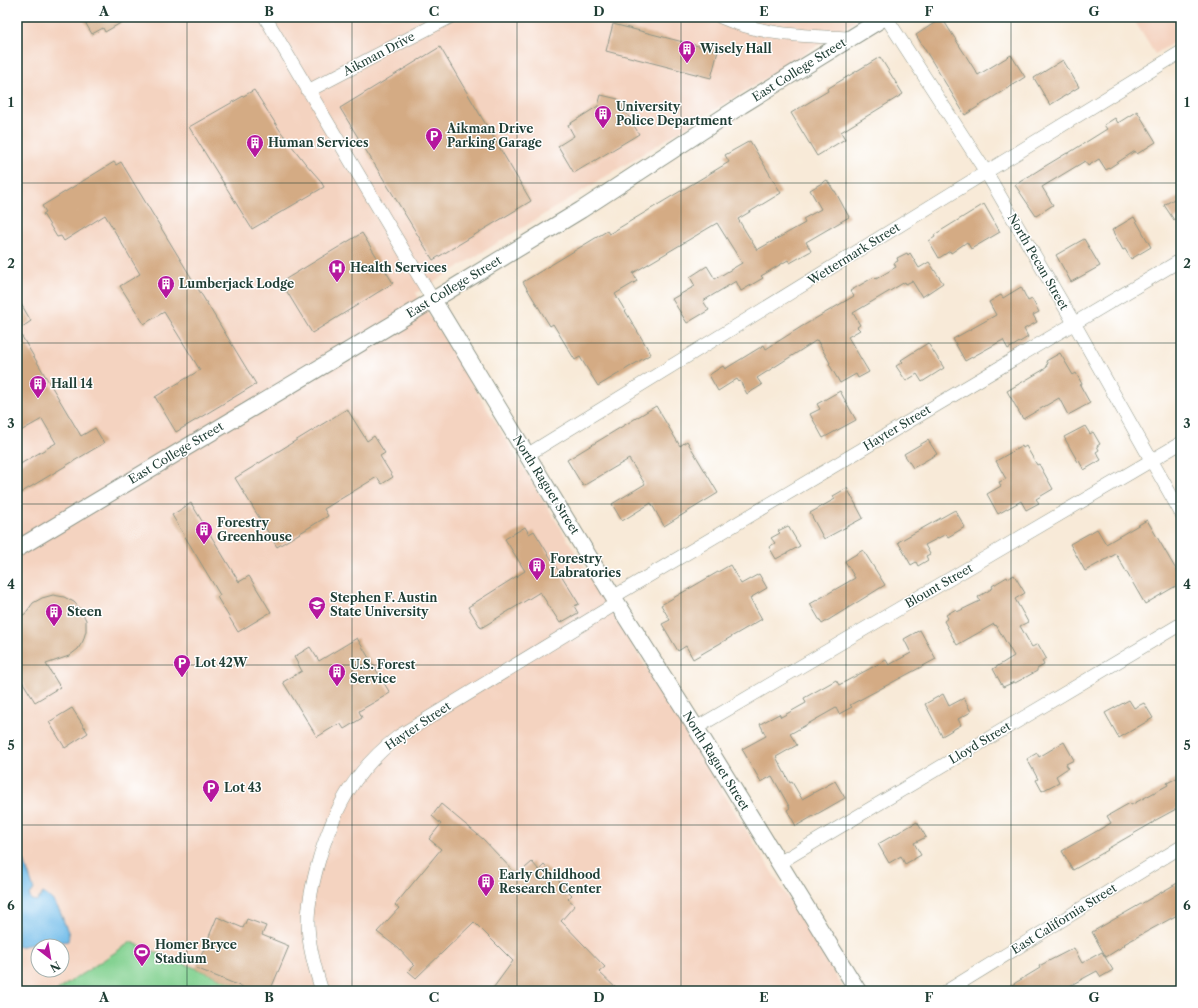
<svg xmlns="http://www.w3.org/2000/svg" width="1198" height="1008" font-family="'Libre Caslon Text',serif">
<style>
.built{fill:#f4d3c0;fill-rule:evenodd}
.green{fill:#84d292;stroke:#528863}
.water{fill:#70bbe9;stroke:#487c8e}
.building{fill:#d4ab84}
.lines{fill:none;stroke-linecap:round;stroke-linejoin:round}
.minor-casing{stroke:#8c9486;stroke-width:14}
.tertiary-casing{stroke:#8c9486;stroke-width:18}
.minor{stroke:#fff;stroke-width:13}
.tertiary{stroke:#fff;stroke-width:16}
.grid{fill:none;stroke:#1f3d34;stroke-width:1;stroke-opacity:0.55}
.labels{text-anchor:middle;stroke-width:3;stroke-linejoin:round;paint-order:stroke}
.poi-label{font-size:12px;font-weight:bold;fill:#1f3d34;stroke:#fff;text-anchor:start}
.street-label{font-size:12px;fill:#1f3d34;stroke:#fff}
.neatline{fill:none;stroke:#1f3d34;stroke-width:1.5}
.grid-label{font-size:13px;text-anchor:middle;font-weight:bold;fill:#1f3d34}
</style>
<rect width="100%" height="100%" fill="#fff"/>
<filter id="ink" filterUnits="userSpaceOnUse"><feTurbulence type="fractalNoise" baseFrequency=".025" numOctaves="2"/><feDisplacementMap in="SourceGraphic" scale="8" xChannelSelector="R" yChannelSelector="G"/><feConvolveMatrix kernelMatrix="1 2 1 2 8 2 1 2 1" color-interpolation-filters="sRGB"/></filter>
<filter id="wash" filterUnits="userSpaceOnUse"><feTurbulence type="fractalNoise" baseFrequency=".012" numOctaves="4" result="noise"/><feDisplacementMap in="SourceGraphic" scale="16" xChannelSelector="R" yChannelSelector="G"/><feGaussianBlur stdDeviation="0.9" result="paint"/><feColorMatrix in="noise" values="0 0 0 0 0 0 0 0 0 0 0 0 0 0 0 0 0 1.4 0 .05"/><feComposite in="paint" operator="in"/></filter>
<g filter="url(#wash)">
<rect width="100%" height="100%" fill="#f8ead8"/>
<g class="built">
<path d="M17 17H862L758 83 416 293 845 991H17ZM38 946H62V970H38Z"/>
<polygon points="1132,17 1181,17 1181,38 1155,54"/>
</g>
<polygon class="green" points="131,942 252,991 56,991"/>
<path class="water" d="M17 855 24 860 34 890 29 894 31 900 37 901 43 893C56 900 61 912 65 925 68 932 70 933 68 941L62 942 44 938 34 944 17 947Z"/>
<g id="blocks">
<g class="building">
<polygon points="82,17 131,17 105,32 103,28 92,34"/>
<polygon points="942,18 978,75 1011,55 1025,77 965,115 916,35"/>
<polygon points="613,24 718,51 711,78 606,51"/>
<polygon points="440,47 531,201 433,260 340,108"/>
<polygon points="880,57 903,94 841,132 845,139 817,156 791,113 828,91 827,89"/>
<polygon points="1063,60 1079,87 1050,105 1034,78"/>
<polygon points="254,90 281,132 305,163 320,180 324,187 252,229 189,127"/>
<polygon points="601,95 618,99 639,134 574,173 558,146 574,136 568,125 598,106"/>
<polygon points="1137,111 1156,142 1137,154 1135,151 1106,170 1099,159 1088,166 1085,161 1042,187 1053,205 1036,216 1015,185 1042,168 1067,153 1067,154 1107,129 1104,125 1115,118 1118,123"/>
<polygon points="750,141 781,193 738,219 757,250 805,223 803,219 821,209 810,190 827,180 834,191 835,191 849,217 806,242 811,251 790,263 788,260 761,276 763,278 741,291 736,281 703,301 709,310 687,323 672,299 695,286 690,277 707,266 715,279 742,263 717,223 633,273 637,281 615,294 651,354 598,386 580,357 575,360 553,324 550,326 523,282 607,231 609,234 729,162 725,155"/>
<polygon points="114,162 116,165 121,162 256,384 176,432 155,397 200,370 164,312 144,324 120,286 140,274 105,215 64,241 61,236 57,237 43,214 46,212 42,206"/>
<polygon points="1181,195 1181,215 1174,220 1164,205"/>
<polygon points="984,204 1000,232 971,249 967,242 951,253 950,251 939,258 929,241 935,237 934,235"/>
<polygon points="1134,217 1151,247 1131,259 1125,249 1123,250 1112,230"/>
<polygon points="362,233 393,283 312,333 281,282"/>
<polygon points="1084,239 1100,266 1071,282 1056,255"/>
<polygon points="907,253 908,255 910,253 919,268 929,262 943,283 922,297 912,281 906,284 905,282 853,313 860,325 857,327 860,330 848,337 869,372 858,378 856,374 840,383 829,364 830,363 817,340 757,378 762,385 747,394 740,381 739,382 737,379 718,391 709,375 723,366 725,369 764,345 766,349 801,327 854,296 850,291 874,277 876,279 896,267 894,263 898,261 897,258"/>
<polygon points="1021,287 1028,301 1032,299 1039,312 1033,315 1037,322 1024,329 1028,337 1008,349 1003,340 965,361 953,339 996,315 989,302 1001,295 1003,298"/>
<polygon points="17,297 31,321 18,330 81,436 95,428 104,443 17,495 17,466 56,443 42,419 17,433"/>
<polygon points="928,343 944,368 922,382 917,374 906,381 896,366 903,362 901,360"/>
<polygon points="1060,353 1073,375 1076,373 1082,384 1080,385 1090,403 1068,415 1059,398 1023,419 1007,391 1043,370 1047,367 1046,365 1048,364 1046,361"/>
<polygon points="840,391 856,420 823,438 810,414 820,409 817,404"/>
<polygon points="656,406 680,446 687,441 718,493 664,526 651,503 622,521 612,504 645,484 629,459 583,486 567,460"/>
<polygon points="347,409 367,441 374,436 385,453 380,456 393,477 382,484 377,477 324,509 328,516 277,547 235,478"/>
<polygon points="1085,426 1090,434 1093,432 1100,444 1097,446 1099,450 1096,452 1101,460 1084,470 1079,461 1078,462 1064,437"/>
<polygon points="928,440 937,454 913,468 904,454"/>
<polygon points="1022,446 1023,448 1026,446 1037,465 1039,464 1053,489 1036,499 1039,503 1026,510 1021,501 998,514 987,494 1001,486 999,482 1006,479 996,461"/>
<polygon points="847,488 863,518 824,539 810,513 835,499 833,496"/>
<polygon points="191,503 239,582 249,576 271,612 238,632 217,597 220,595 172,515"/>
<polygon points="955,510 965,527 948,537 946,534 925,545 930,554 926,556 928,560 918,566 916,562 911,565 898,542"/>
<polygon points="1147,520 1181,578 1181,583 1145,604 1116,554 1085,571 1070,544 1097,529 1106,544"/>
<polygon points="788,526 800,546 776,559 769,547 775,543 771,538 780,533 778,531"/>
<polygon points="525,527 529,534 534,531 579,604 574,606 578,613 560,623 540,592 481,628 468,607 525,571 505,539"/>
<polygon points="863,550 885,585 822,624 810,604 855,578 845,561"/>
<polygon points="730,565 741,584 759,574 767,588 750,598 762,619 693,659 686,646 678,651 662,624 670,620 661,605"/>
<polygon points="1014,575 1025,593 1015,599 1028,622 1020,626 1032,647 1038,644 1046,658 1042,661 1044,665 1037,669 1037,671 1015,683 1014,682 1003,687 993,669 1014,656 996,625 995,626 994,624 957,645 944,621 948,618 946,615 956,609 957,612 980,601 978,597 993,588 992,586 1007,577 1008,579"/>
<polygon points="53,595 64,597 74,602 81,610 86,620 86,631 83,641 78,649 69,656 46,664 60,687 35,702 17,673 17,618 25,614 33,603 42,598"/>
<polygon points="920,630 936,659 850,705 852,707 839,714 836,708 790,734 797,745 776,757 790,783 792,782 802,799 835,781 845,798 796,826 787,810 790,808 772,776 761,782 742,749 766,736 760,724 779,714 781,717 806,703 804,698 836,680 839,685 886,660 889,665 911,653 904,639"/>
<polygon points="357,638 390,693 359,711 362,718 344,729 340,723 317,737 283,682 302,671 294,657 310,647 319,661"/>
<polygon points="943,694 949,706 964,698 971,712 958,719 961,725 942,736 925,704"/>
<polygon points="1129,700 1134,708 1144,703 1153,718 1119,738 1105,713"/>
<polygon points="72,708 88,733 65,748 49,722"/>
<polygon points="1064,742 1074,760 1066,764 1068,768 1056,776 1059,782 1042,791 1036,780 1038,779 1027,759 1037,753 1039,757"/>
<polygon points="1181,776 1181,801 1176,804 1178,808 1154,821 1154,822 1107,849 1108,850 1073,870 1062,851 1111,823 1107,816 1130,803 1131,805 1168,785 1167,783"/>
<polygon points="441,804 483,839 517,875 532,862 539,870 544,865 572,895 568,899 575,905 561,921 605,967 599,972 619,991 491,991 513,961 474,922 416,978 408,971 414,965 398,948 377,932 399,908 395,905 441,849 429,839 441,824 432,816"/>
<polygon points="917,822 926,837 914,843 921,855 905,864 901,856 889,863 878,844"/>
<polygon points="1181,881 1181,913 1124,944 1125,945 1106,957 1092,932"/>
<polygon points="217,917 243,928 247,919 266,926 262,935 289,946 270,991 252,991 196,968"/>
<polygon points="1074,948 1082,963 1102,952 1113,970 1101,977 1097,971 1060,991 1002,991 1040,968 1039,966"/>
</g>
</g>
</g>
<g filter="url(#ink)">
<use href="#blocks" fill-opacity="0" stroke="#8c9486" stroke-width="1"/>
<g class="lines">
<defs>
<g id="minor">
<polyline points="265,17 433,300"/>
<path d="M721 17C764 36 805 36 851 38"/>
<polyline points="886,17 986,172 1074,323 1181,513"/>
<polyline points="308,91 450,17"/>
<polyline points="527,455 1181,52"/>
<polyline points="613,597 1181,260"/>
<polyline points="696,728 1181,443"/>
<polyline points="779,863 1181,624"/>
<path d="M322 991C315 969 308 945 308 922 308 900 314 877 320 856 336 805 356 769 399 736L617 603"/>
<polyline points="947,991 1181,847"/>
</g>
<g id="tertiary">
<polyline points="433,300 617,603 696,728 858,991"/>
<polyline points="17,549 192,444 448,291 581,210 742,105 885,17"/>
</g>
</defs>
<use href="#minor" class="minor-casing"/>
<use href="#tertiary" class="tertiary-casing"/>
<use href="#minor" class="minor"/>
<use href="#tertiary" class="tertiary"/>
</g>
</g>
<path class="grid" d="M187 17V991M352 17V991M517 17V991M681 17V991M846 17V991M1011 17V991M17 183H1181M17 343H1181M17 504H1181M17 665H1181M17 825H1181"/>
<defs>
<symbol id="building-pin" viewBox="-11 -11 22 30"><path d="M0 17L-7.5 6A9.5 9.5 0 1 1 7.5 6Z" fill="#b5179e" stroke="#fff"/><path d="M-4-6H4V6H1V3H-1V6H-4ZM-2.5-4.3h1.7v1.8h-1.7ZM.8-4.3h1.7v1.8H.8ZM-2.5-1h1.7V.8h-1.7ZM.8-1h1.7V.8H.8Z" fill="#fff"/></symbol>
<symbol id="parking-pin" viewBox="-11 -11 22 30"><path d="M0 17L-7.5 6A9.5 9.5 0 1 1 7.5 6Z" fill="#b5179e" stroke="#fff"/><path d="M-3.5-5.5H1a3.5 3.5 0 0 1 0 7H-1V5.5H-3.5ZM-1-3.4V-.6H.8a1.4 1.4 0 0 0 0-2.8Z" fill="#fff"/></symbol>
<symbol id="hospital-pin" viewBox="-11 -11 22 30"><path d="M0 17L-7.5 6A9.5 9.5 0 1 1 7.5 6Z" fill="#b5179e" stroke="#fff"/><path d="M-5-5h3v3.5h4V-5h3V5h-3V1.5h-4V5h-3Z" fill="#fff"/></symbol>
<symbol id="university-pin" viewBox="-11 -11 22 30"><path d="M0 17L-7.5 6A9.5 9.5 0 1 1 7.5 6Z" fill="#b5179e" stroke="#fff"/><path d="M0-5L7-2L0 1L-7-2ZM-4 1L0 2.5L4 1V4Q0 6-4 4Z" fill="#fff"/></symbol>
<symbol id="stadium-pin" viewBox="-11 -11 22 30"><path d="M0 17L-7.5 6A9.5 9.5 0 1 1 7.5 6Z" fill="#b5179e" stroke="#fff"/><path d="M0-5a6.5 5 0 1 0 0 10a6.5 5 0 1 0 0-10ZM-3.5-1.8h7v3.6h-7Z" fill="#fff"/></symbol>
</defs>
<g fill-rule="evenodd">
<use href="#building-pin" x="677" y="39" width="20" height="27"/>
<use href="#building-pin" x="593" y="104" width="20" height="27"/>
<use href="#parking-pin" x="424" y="126" width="20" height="27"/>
<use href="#building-pin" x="245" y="133" width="20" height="27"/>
<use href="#hospital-pin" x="327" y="258" width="20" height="27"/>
<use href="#building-pin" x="156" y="274" width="20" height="27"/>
<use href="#building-pin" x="28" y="374" width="20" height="27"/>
<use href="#building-pin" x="194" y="520" width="20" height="27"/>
<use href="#building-pin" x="527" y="556" width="20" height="27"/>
<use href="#university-pin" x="307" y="595" width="20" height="27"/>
<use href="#building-pin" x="44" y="602" width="20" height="27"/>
<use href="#parking-pin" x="172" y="653" width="20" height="27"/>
<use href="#building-pin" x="327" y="662" width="20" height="27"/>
<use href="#parking-pin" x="201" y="778" width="20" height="27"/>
<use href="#building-pin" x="476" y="872" width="20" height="27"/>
<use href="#stadium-pin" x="132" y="942" width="20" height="27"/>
</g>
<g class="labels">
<g class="poi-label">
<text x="700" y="53">Wisely Hall</text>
<text x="616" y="111">University<tspan x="616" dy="14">Police Department</tspan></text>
<text x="447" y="133">Aikman Drive<tspan x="447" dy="14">Parking Garage</tspan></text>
<text x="268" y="147">Human Services</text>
<text x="350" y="272">Health Services</text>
<text x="179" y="288">Lumberjack Lodge</text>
<text x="51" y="388">Hall 14</text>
<text x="217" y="527">Forestry<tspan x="217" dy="14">Greenhouse</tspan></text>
<text x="550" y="563">Forestry<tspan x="550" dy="14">Labratories</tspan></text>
<text x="330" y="602">Stephen F. Austin<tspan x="330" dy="14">State University</tspan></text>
<text x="67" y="616">Steen</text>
<text x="195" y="667">Lot 42W</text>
<text x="350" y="669">U.S. Forest<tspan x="350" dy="14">Service</tspan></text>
<text x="224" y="792">Lot 43</text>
<text x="499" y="879">Early Childhood<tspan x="499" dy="14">Research Center</tspan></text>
<text x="155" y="949">Homer Bryce<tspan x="155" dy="14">Stadium</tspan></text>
</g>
<g class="street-label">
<text transform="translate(379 54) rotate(-28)" y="4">Aikman Drive</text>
<text transform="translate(799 70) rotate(-32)" y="4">East College Street</text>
<text transform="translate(854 254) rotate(-32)" y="4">Wettermark Street</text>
<text transform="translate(1038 262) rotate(60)" y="4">North Pecan Street</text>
<text transform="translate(454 287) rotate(-31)" y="4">East College Street</text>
<text transform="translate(897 428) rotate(-31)" y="4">Hayter Street</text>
<text transform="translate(176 453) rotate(-31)" y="4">East College Street</text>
<text transform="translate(546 485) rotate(58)" y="4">North Raguet Street</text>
<text transform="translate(939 586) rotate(-30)" y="4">Blount Street</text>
<text transform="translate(418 726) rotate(-34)" y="4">Hayter Street</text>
<text transform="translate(980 743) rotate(-31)" y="4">Lloyd Street</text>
<text transform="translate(716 761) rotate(58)" y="4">North Raguet Street</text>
<text transform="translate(1064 919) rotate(-32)" y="4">East California Street</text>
</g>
</g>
<rect width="1198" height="1008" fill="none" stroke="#fff" stroke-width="44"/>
<g transform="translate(50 958) rotate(149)"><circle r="19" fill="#ffffff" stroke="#a5b1ae"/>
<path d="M0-3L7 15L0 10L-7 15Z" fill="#b5179e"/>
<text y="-6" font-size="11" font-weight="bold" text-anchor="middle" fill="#1f3d34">N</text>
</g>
<rect x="22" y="22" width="1154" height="964" class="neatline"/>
<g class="grid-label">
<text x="104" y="16">A</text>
<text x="269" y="16">B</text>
<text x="434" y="16">C</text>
<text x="599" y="16">D</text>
<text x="764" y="16">E</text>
<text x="929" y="16">F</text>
<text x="1094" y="16">G</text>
<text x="11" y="107">1</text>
<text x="1187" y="107">1</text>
<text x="11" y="268">2</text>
<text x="1187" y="268">2</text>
<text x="11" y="428">3</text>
<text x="1187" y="428">3</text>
<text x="11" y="589">4</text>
<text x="1187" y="589">4</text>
<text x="11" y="750">5</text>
<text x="1187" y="750">5</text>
<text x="11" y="910">6</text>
<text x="1187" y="910">6</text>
<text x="104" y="1002">A</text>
<text x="269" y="1002">B</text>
<text x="434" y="1002">C</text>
<text x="599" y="1002">D</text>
<text x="764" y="1002">E</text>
<text x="929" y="1002">F</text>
<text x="1094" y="1002">G</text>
</g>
</svg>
